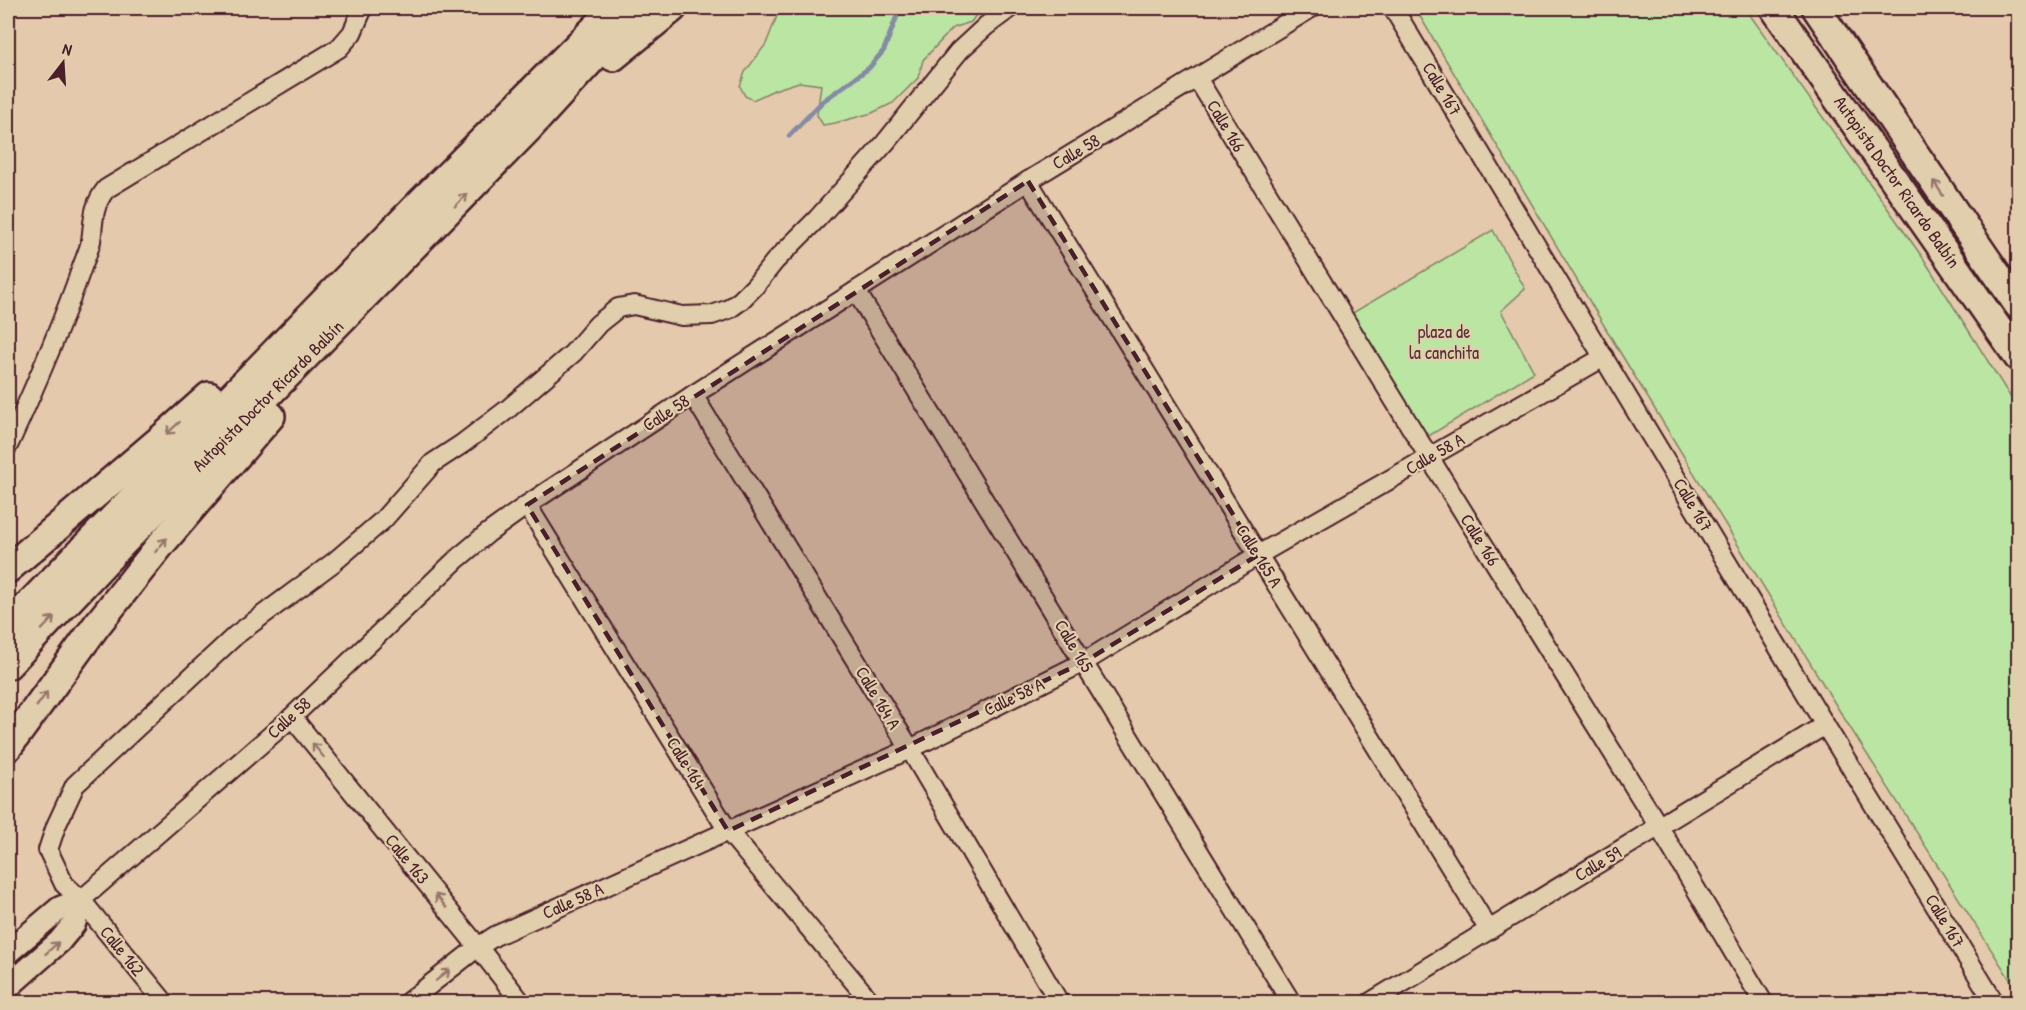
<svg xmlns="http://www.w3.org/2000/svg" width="2026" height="1010" font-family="'Patrick Hand',sans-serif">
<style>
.green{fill:#bae5a2;stroke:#828266;stroke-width:1.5}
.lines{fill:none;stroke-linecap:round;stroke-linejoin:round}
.stream{stroke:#858aa5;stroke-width:5}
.minor-casing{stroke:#4a1f2b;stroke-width:22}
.major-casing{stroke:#4a1f2b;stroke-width:27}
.highway-casing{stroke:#4a1f2b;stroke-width:32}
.minor{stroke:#e1ceac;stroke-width:18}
.major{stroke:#e1ceac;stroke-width:22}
.highway{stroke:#e1ceac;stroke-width:27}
.oneway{stroke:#96766c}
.marked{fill:#4a1f2b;fill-opacity:0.2;stroke:#4a1f2b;stroke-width:4.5;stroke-dasharray:12 8;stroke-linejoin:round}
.labels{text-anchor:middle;stroke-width:4.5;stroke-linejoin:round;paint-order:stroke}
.street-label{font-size:18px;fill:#4a1f2b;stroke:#e1ceac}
.park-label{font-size:18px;fill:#553337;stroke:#e1ceac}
</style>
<rect width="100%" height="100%" fill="#e4c9ac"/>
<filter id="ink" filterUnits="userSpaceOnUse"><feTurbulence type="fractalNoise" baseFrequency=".0167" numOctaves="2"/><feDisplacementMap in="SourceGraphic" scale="12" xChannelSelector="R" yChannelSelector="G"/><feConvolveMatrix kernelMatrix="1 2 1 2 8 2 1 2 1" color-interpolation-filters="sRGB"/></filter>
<g filter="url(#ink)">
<g class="green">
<polygon points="783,8 981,8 971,22 953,28 923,60 918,78 893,103 872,113 835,123 823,125 817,115 821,85 799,82 774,90 753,100 745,96 740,86 745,72 766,44 779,11"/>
<polygon points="1415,8 1745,8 1923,258 2018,409 2018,992 1839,710 1618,349"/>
<polygon points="1493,230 1525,289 1501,311 1534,372 1427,437 1351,314"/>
</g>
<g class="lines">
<polyline class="stream" points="789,136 823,101 869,68 884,50 900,8"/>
<defs>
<g id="minor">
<polyline points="1393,8 1825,725 1994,1002"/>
<polyline points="1197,78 1429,457 1659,827 1763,1002"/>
<polyline points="1028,181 1489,930"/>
<polyline points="856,291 1291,1002"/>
<polyline points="693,395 910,749 1059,1002"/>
<path d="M8 446C35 387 61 328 82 267 85 259 89 250 91 241 94 220 92 207 106 189L339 48 352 33 363 8"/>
<polyline points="527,505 728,831 871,1002"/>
<polyline points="292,717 478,947 521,1002"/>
<polyline points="81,900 292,717 457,559 488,533 527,505 693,395 1028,181 1311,8"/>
<polyline points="164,1002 81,900 64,884 48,850 56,826 75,785 236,635 334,562 383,520 433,463 462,444 508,409 573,353 598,324 618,308 634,305 682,316 712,315 729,309 740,301 755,286 775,261 817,219 885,143 959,51 986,26 1010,8"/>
<polyline points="408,1002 478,947 495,936 910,749 1084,662 1258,555 1604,357"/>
<polyline points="1371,1002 1825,725"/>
</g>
<g id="major">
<polyline points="8,952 60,908 81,900"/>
<polyline points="8,987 59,942 74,924 81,900"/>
</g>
<g id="highway">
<polyline points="1774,8 2018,357"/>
<polyline points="1816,8 2018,305"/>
<polyline points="613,57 673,8"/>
<polyline points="8,569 163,437 209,396"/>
<polyline points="8,626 418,205 615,8"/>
<polyline points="8,665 119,547 530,127 639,8"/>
<polyline points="8,747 96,626 162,543 271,416"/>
</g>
</defs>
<use href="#minor" class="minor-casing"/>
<use href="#major" class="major-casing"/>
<use href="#highway" class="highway-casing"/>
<use href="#minor" class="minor"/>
<use href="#major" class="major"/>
<use href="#highway" class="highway"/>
</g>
<defs><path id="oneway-shaft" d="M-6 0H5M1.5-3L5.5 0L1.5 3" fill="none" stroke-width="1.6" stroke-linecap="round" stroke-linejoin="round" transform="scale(1.5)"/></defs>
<g class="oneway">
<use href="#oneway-shaft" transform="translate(1938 188) rotate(-124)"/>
<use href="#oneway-shaft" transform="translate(461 200) rotate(-46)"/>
<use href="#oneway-shaft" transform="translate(173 428) rotate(138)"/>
<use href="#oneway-shaft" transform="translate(161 545) rotate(-51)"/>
<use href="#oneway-shaft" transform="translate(48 623) rotate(-47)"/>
<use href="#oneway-shaft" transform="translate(42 699) rotate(-54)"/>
<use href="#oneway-shaft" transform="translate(318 750) rotate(-129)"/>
<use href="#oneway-shaft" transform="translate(441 901) rotate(-129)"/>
<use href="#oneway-shaft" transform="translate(52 948) rotate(-42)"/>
<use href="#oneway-shaft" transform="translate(443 975) rotate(-39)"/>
</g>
</g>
<path class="marked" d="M1028 181 1258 555 1084 662 728 831 527 505Z"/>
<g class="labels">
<g class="street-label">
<text transform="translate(1442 89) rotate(59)" y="6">Calle 167</text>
<text transform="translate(1226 126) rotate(59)" y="6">Calle 166</text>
<text transform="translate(1076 152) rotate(-31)" y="6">Calle 58</text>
<text transform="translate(1897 182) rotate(55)" y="6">Autopista Doctor Ricardo Balbín</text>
<text transform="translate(268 396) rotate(-45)" y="6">Autopista Doctor Ricardo Balbín</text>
<text transform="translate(666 413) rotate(-33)" y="6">Calle 58</text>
<text transform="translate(1435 454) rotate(-30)" y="6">Calle 58 A</text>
<text transform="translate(1693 505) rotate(59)" y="6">Calle 167</text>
<text transform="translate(1480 540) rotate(58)" y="6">Calle 166</text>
<text transform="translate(1259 556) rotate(58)" y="6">Calle 165 A</text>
<text transform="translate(1074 646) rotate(59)" y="6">Calle 165</text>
<text transform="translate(1014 697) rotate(-26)" y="6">Calle 58 A</text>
<text transform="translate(878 698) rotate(59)" y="6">Calle 164 A</text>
<text transform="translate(289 718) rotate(-42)" y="6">Calle 58</text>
<text transform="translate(686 763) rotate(58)" y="6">Calle 164</text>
<text transform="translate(407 859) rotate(51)" y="6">Calle 163</text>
<text transform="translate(1598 864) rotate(-31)" y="6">Calle 59</text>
<text transform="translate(573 901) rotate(-24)" y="6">Calle 58 A</text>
<text transform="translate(1945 921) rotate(59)" y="6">Calle 167</text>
<text transform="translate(122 951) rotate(51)" y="6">Calle 162</text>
</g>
<g class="park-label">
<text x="1444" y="338">plaza de<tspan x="1444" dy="21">la canchita</tspan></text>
</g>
</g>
<rect width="2026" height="1010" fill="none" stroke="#e1ceac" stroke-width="30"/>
<rect x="15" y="15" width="1996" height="980" fill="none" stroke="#4a1f2b" stroke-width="2" filter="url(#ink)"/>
<g transform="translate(63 63) rotate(17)" stroke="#e1ceac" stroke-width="4.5" paint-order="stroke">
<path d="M0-4.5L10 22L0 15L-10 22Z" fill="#4a1f2b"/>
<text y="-9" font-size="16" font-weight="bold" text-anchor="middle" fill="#4a1f2b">N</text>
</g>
</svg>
